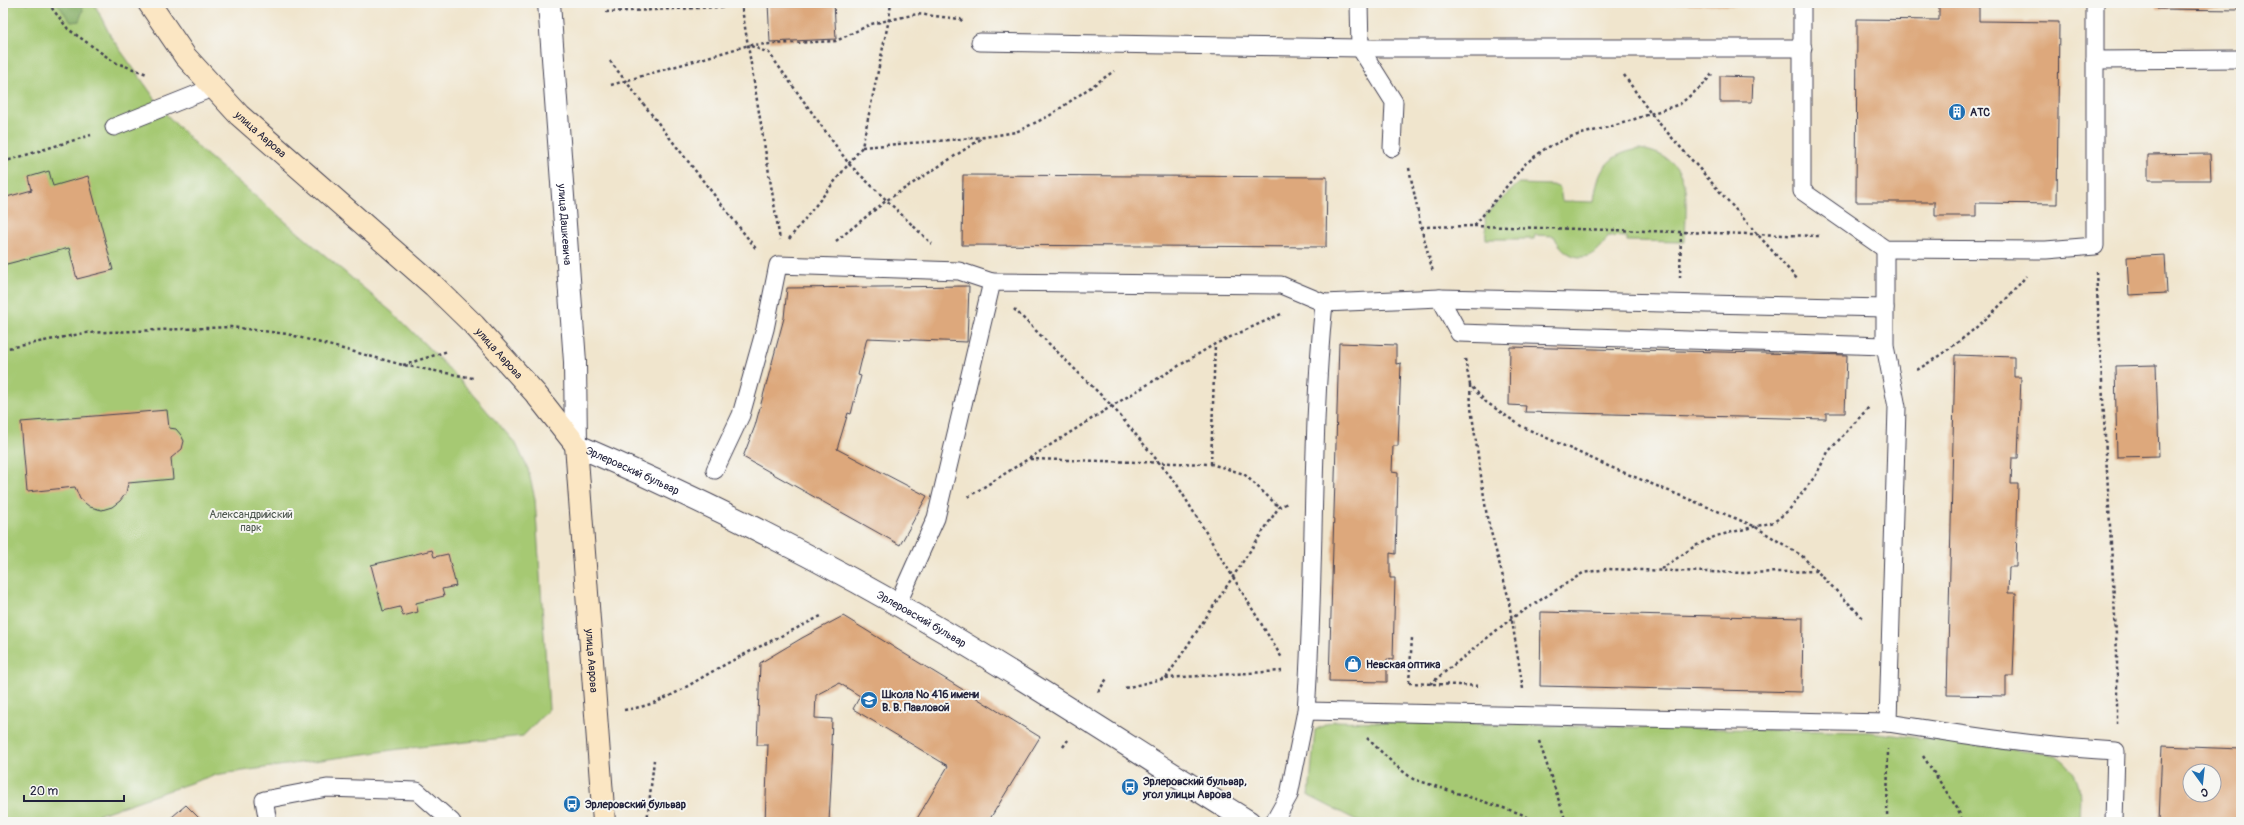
<svg xmlns="http://www.w3.org/2000/svg" width="2244" height="825" font-family="Pangolin,sans-serif">
<style>
.green{fill:#a6c973;stroke:#647657}
.forest{fill:#84ad65;stroke:#536850}
.building{fill:#dda87b;fill-rule:evenodd}
.lines{fill:none;stroke-linecap:round;stroke-linejoin:round}
.lane-casing{stroke:#413f51;stroke-width:19}
.street-casing{stroke:#413f51;stroke-width:24}
.secondary-casing{stroke:#413f51;stroke-width:24}
.path{stroke:#413f51;stroke-width:2.5;stroke-dasharray:3 3;stroke-linecap:butt}
.lane{stroke:#fff;stroke-width:17}
.street{stroke:#fff;stroke-width:22}
.secondary{stroke:#fbe6c3;stroke-width:22}
.labels{text-anchor:middle;stroke-width:4;stroke-linejoin:round;paint-order:stroke}
.poi-label{font-size:11px;font-weight:bold;fill:#22223b;stroke:#f6f6f2;text-anchor:start}
.street-label{font-size:11px;fill:#22223b;stroke:#f6f6f2}
.park-label{font-size:11px;fill:#4a544c;stroke:#f6f6f2}
</style>
<rect width="100%" height="100%" fill="#f6f6f2"/>
<filter id="ink" filterUnits="userSpaceOnUse"><feTurbulence type="fractalNoise" baseFrequency=".025" numOctaves="2"/><feDisplacementMap in="SourceGraphic" scale="8" xChannelSelector="R" yChannelSelector="G"/><feConvolveMatrix kernelMatrix="1 2 1 2 8 2 1 2 1" color-interpolation-filters="sRGB"/></filter>
<filter id="wash" filterUnits="userSpaceOnUse"><feTurbulence type="fractalNoise" baseFrequency=".012" numOctaves="4" result="noise"/><feDisplacementMap in="SourceGraphic" scale="16" xChannelSelector="R" yChannelSelector="G"/><feGaussianBlur stdDeviation="0.9" result="paint"/><feColorMatrix in="noise" values="0 0 0 0 0 0 0 0 0 0 0 0 0 0 0 0 0 1.4 0 .05"/><feComposite in="paint" operator="in"/></filter>
<g filter="url(#wash)">
<rect width="100%" height="100%" fill="#f0e5cd"/>
<g class="green">
<polygon points="3,3 94,3 111,37 166,114 201,150 400,319 459,379 516,444 528,469 535,499 549,709 523,736 400,749 214,775 77,822 3,822"/>
<path d="M1640 149C1695 158 1686 199 1685 242L1627 241V237L1608 236C1595 264 1567 264 1554 236L1535 235 1534 239H1486L1485 215 1518 184 1553 185 1560 188 1562 201 1594 202C1597 170 1607 154 1640 149Z"/>
<path d="M1333 721 1870 732 2056 755C2084 775 2080 791 2079 822H1360L1309 796 1315 730Z"/>
</g>
<polygon class="forest" points="57,3 81,3 83,10 79,21 71,22"/>
<g id="blocks">
<g class="building">
<polygon points="768,3 834,3 836,39 770,42"/>
<polygon points="1547,3 1760,3 1760,6"/>
<polygon points="2157,3 2241,3 2241,10 2157,9"/>
<polygon points="1939,6 1979,6 1979,21 2059,22 2057,204 1976,203 1976,216 1935,216 1935,202 1856,202 1857,19 1939,20"/>
<polygon points="1720,76 1753,77 1752,102 1720,102"/>
<polygon points="2210,154 2211,180 2148,180 2148,155"/>
<polygon points="49,171 53,186 88,176 113,270 77,279 69,248 3,265 3,198 32,190 29,177"/>
<polygon points="963,175 1327,177 1326,247 962,245"/>
<polygon points="2165,255 2167,293 2129,295 2127,257"/>
<polygon points="969,286 967,342 867,338 858,375 861,376 856,394 851,414 848,413 837,449 927,496 900,545 743,457 755,426 784,318 787,288"/>
<polygon points="1339,343 1396,345 1396,364 1401,363 1398,446 1393,446 1392,472 1398,473 1396,554 1390,553 1390,578 1395,578 1393,660 1387,659 1387,682 1329,681"/>
<polygon points="1510,347 1847,355 1845,413 1826,413 1826,419 1525,412 1526,406 1509,405"/>
<polygon points="1955,355 2014,357 2014,377 2021,377 2018,458 2012,458 2011,484 2018,484 2016,567 2009,567 2008,593 2016,593 2013,676 2006,676 2006,696 1947,695"/>
<polygon points="2156,365 2159,456 2117,457 2115,366"/>
<polygon points="167,410 169,428 176,429 181,435 184,441 182,449 171,458 173,479 128,483 126,493 120,501 112,507 102,510 90,507 80,499 75,487 27,492 21,422"/>
<polygon points="432,550 434,557 448,554 456,586 442,589 444,596 416,603 418,612 403,616 400,607 383,611 371,565"/>
<polygon points="1541,612 1803,618 1802,692 1540,686"/>
<polygon points="843,616 1040,737 988,822 915,822 948,766 853,709 860,696 839,683 816,695 815,718 832,719 831,744 833,745 829,822 765,822 768,745 757,745 760,663 802,638"/>
<path d="M2162 746 2241 749V822H2159ZM2190 771H2214V795H2190Z"/>
<polygon points="186,805 203,822 166,822"/>
</g>
</g>
</g>
<g filter="url(#ink)">
<use href="#blocks" fill-opacity="0" stroke="#413f51" stroke-width="1"/>
<g class="lines">
<defs>
<g id="lane">
<polyline points="1359,3 1360,48 1394,102 1392,148"/>
<polyline points="1802,3 1802,191 1885,249 2046,250 2095,246 2095,3"/>
<polyline points="980,42 1360,48 1803,48"/>
<polyline points="2095,60 2241,59"/>
<polyline points="114,127 212,88"/>
<path d="M1885 249V346L1897 407 1888 723C1964 735 2039 747 2116 751L2114 822"/>
<polyline points="1440,298 1459,333 1885,346"/>
<polyline points="715,470 741,415 765,329 778,265 959,271 992,282"/>
<polyline points="897,605 936,518 992,282 1281,285 1324,303"/>
<path d="M1306 711C1316 575 1310 439 1324 303L1440 298 1885 308"/>
<polyline points="268,822 264,800 327,788 417,791 452,822"/>
<polyline points="1274,822 1289,795 1306,711 1888,723"/>
</g>
<g id="street">
<path id="s1" d="M549 3 575 362 576 445C704 500 830 564 950 635 1051 695 1149 760 1249 822"/>
</g>
<g id="secondary">
<path id="s2" d="M149 3 185 56 239 115 434 286 474 325 535 393 576 445 604 822"/>
</g>
</defs>
<use href="#lane" class="lane-casing"/>
<use href="#street" class="street-casing"/>
<use href="#secondary" class="secondary-casing"/>
<g class="path">
<polyline points="48,3 68,29 114,62 147,74"/>
<polyline points="741,3 780,240"/>
<polyline points="606,12 742,6"/>
<polyline points="751,46 769,53 849,164 932,244"/>
<polyline points="610,61 757,250"/>
<polyline points="1624,75 1651,114 1798,280"/>
<polyline points="611,85 749,45 836,41 871,24 917,14 960,19 963,22"/>
<polyline points="862,147 985,137 1016,132 1049,116 1114,71"/>
<polyline points="3,162 91,135"/>
<polyline points="1409,168 1421,227 1433,272"/>
<polyline points="1474,226 1819,236"/>
<polyline points="1421,227 1474,226 1525,164 1546,148 1570,137 1620,124 1680,104 1703,85 1712,74"/>
<polyline points="789,239 862,147 889,19 891,3"/>
<polyline points="836,241 887,200 984,137"/>
<polyline points="2096,272 2117,653 2117,724"/>
<polyline points="1680,278 1681,233"/>
<polyline points="1014,309 1112,406 1176,483 1282,658"/>
<polyline points="3,349 85,333 231,327 287,334 403,365 473,378"/>
<polyline points="1465,359 1470,385 1486,402 1521,426 1608,466 1754,526 1802,556 1864,619"/>
<polyline points="403,365 448,351"/>
<path d="M1917 370C1958 345 1996 314 2026 276"/>
<polyline points="1470,385 1471,408 1487,517 1508,596 1523,689"/>
<polyline points="1030,459 1211,464 1244,474 1279,507"/>
<polyline points="1211,464 1215,344"/>
<polyline points="968,497 1112,406 1215,344 1281,314"/>
<polyline points="1661,569 1695,546 1716,536 1774,522 1789,510 1816,475 1828,452 1870,406"/>
<polyline points="1166,678 1279,507 1288,503"/>
<polyline points="1409,683 1481,686"/>
<polyline points="1409,683 1412,638"/>
<polyline points="1430,684 1512,618 1583,573 1607,569 1743,573 1817,571"/>
<polyline points="1125,688 1166,678 1282,671"/>
<polyline points="1098,692 1108,677"/>
<path d="M624 710C663 705 684 687 717 669 751 650 786 634 821 616"/>
<polyline points="1367,738 1396,766 1413,779 1519,813 1538,822"/>
<polyline points="1539,741 1566,822"/>
<polyline points="1063,747 1068,740"/>
<polyline points="1923,756 1957,808 1963,822"/>
<polyline points="647,822 654,760"/>
<polyline points="1887,822 1888,749"/>
</g>
<use href="#lane" class="lane"/>
<use href="#street" class="street"/>
<use href="#secondary" class="secondary"/>
</g>
</g>
<defs>
<symbol id="building-disc" viewBox="-11 -11 22 22"><circle r="9.5" fill="#1f6fb2" stroke="#f6f6f2"/><path d="M-4-6H4V6H1V3H-1V6H-4ZM-2.5-4.3h1.7v1.8h-1.7ZM.8-4.3h1.7v1.8H.8ZM-2.5-1h1.7V.8h-1.7ZM.8-1h1.7V.8H.8Z" fill="#fff"/></symbol>
<symbol id="shop-disc" viewBox="-11 -11 22 22"><circle r="9.5" fill="#1f6fb2" stroke="#f6f6f2"/><path d="M-5-2.5h2.3a2.7 3.5 0 0 1 5.4 0H5L5.5 6h-11ZM-1.5-2.5h3a1.5 2.3 0 0 0-3 0Z" fill="#fff"/></symbol>
<symbol id="school-disc" viewBox="-11 -11 22 22"><circle r="9.5" fill="#1f6fb2" stroke="#f6f6f2"/><path d="M0-5L7-2L0 1L-7-2ZM-4 1L0 2.5L4 1V4Q0 6-4 4Z" fill="#fff"/></symbol>
<symbol id="bus-disc" viewBox="-11 -11 22 22"><circle r="9.5" fill="#1f6fb2" stroke="#f6f6f2"/><path d="M-5-6H5V4H4V6H2V4H-2V6H-4V4H-5ZM-3.5-4V0h7V-4ZM-3.5 1.2v1.5H-2V1.2ZM2 1.2v1.5H3.5V1.2Z" fill="#fff"/></symbol>
</defs>
<g fill-rule="evenodd">
<use href="#building-disc" x="1947" y="102" width="20" height="20"/>
<use href="#shop-disc" x="1343" y="654" width="20" height="20"/>
<use href="#school-disc" x="859" y="690" width="20" height="20"/>
<use href="#bus-disc" x="1120" y="777" width="20" height="20"/>
<use href="#bus-disc" x="562" y="794" width="20" height="20"/>
</g>
<g class="labels">
<g class="poi-label">
<text x="1970" y="116">АТС</text>
<text x="1366" y="668">Невская оптика</text>
<text x="882" y="698">Школа № 416 имени<tspan x="882" dy="13">В. В. Павловой</tspan></text>
<text x="1143" y="785">Эрлеровский бульвар,<tspan x="1143" dy="13">угол улицы Аврова</tspan></text>
<text x="585" y="808">Эрлеровский бульвар</text>
</g>
<g class="street-label">
<text dy="4" stroke="none"><textPath href="#s2" startOffset="173">улица Аврова</textPath></text>
<text dy="4" stroke="none"><textPath href="#s1" startOffset="222">улица Дашкевича</textPath></text>
<text dy="4" stroke="none"><textPath href="#s2" startOffset="497">улица Аврова</textPath></text>
<text dy="4" stroke="none"><textPath href="#s1" startOffset="505">Эрлеровский бульвар</textPath></text>
<text dy="4" stroke="none"><textPath href="#s1" startOffset="830">Эрлеровский бульвар</textPath></text>
<text dy="4" stroke="none"><textPath href="#s2" startOffset="833">улица Аврова</textPath></text>
</g>
<g class="park-label">
<text x="251" y="518">Александрийский<tspan x="251" dy="13">парк</tspan></text>
</g>
</g>
<rect width="2244" height="825" fill="none" stroke="#f6f6f2" stroke-width="16"/>
<g transform="translate(2202 783) rotate(165)"><circle r="19" fill="#f6f6f2" stroke="#a1a1a9"/>
<path d="M0-3L7 15L0 10L-7 15Z" fill="#1f6fb2"/>
<text y="-6" font-size="11" font-weight="bold" text-anchor="middle" fill="#22223b">С</text>
</g>
<path d="M24 795v6h100v-6" fill="none" stroke="#22223b" stroke-width="2"/>
<text x="30" y="795" font-size="12" fill="#22223b" stroke="#f6f6f2" stroke-width="3" paint-order="stroke">20 m</text>
</svg>
